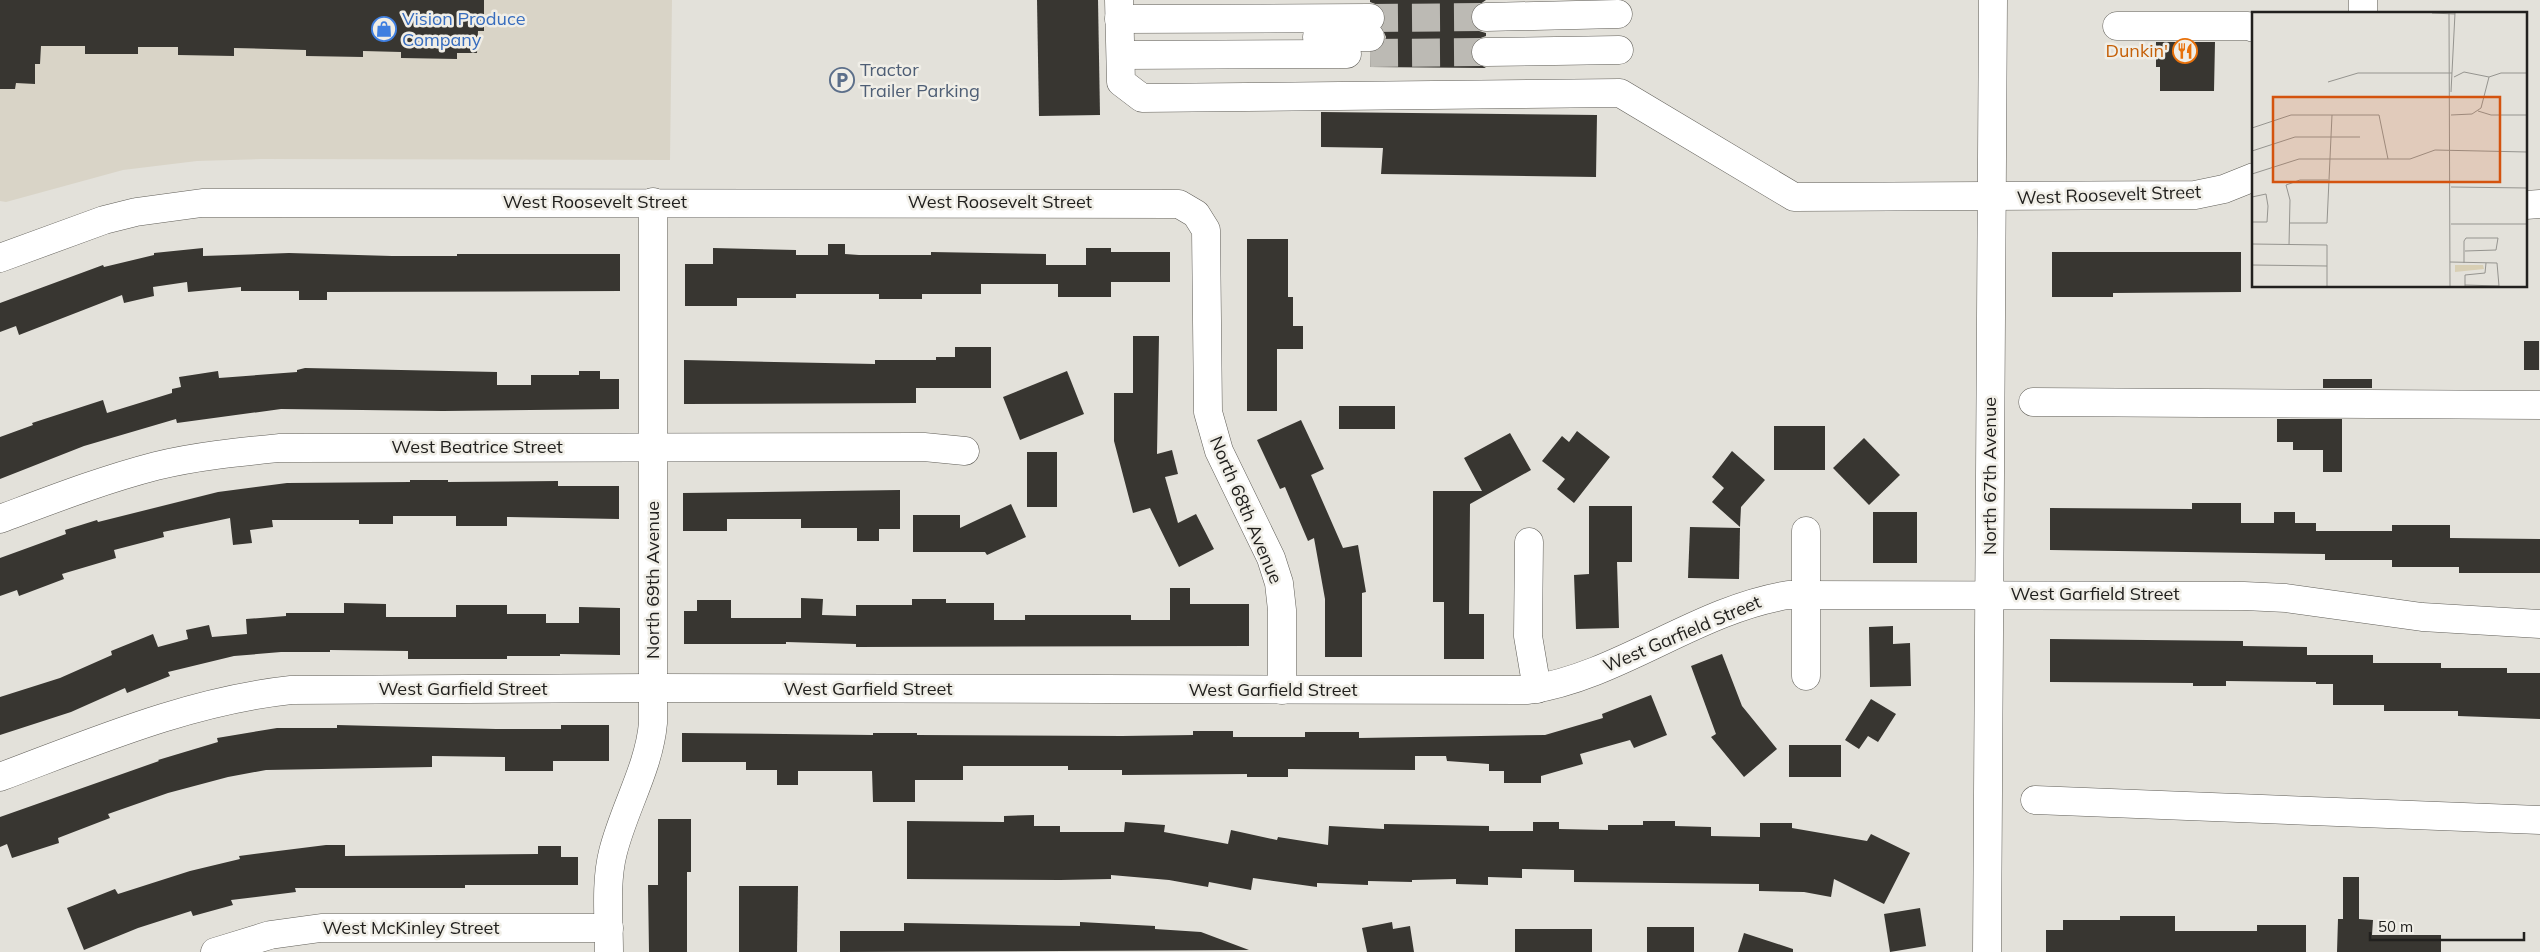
<svg xmlns="http://www.w3.org/2000/svg" width="2540" height="952" font-family="Mulish,sans-serif">
<style>
.built{fill:#d9d4c7}
.building{fill:#383631}
.lines{fill:none;stroke-linecap:round;stroke-linejoin:round}
.minor-tunnel{stroke:#bcbab4;stroke-width:28;stroke-dasharray:28 14;stroke-linecap:butt}
.minor-casing{stroke:#605e58;stroke-width:29}
.major-casing{stroke:#605e58;stroke-width:29}
.minor{stroke:#fff;stroke-width:28}
.major{stroke:#fff;stroke-width:28}
.labels{text-anchor:middle;stroke-width:5;stroke-linejoin:round;paint-order:stroke}
.shop-label{font-size:18px;fill:#366cbe;stroke:#f0eee7;text-anchor:start}
.food-label{font-size:18px;fill:#c56008;stroke:#f0eee7;text-anchor:end}
.service-label{font-size:18px;fill:#4e5e75;stroke:#f0eee7;text-anchor:start}
.street-label{font-size:18px;fill:#21201e;stroke:#f0eee7}
.inset-road{fill:none;stroke:#95948f;stroke-width:1}
.view{fill:#d4530e;fill-opacity:0.15;stroke:#d4530e;stroke-width:2.5}
.inset-edge{fill:none;stroke:#21201e;stroke-width:2.5}
</style>
<rect width="100%" height="100%" fill="#e3e1da"/>
<polygon class="built" points="0,0 672,0 670,160 261,159 197,161 123,170 6,202 0,201"/>
<g class="building">
<polygon points="0,0 484,0 484,31 478,31 477,53 457,53 457,59 401,58 401,52 363,51 363,57 306,56 306,50 234,48 234,56 178,55 178,47 138,47 138,54 85,54 85,46 41,46 40,64 35,64 35,84 16,83 15,89 0,89"/>
<polygon points="1037,0 1098,0 1100,115 1039,116"/>
<polygon points="1370,0 1486,0 1473,9 1470,17 1473,26 1479,31 1486,33 1486,36 1478,39 1472,45 1470,52 1473,60 1486,68 1370,67 1370,53 1378,50 1384,44 1386,37 1382,28 1386,18 1384,11 1378,5 1370,2"/>
<polygon points="2156,42 2215,42 2214,91 2160,91 2160,67 2156,67"/>
<polygon points="1321,112 1597,115 1596,177 1381,174 1383,148 1321,147"/>
<polygon points="1247,239 1288,239 1288,297 1293,297 1293,326 1303,326 1303,349 1277,349 1277,411 1247,411"/>
<polygon points="828,244 845,244 845,254 859,255 931,255 931,252 1046,254 1046,265 1086,265 1086,248 1111,248 1111,252 1170,252 1170,282 1111,282 1111,297 1058,297 1058,284 981,284 981,294 922,294 922,299 879,299 879,294 796,294 796,298 737,298 737,306 685,306 685,264 713,264 713,248 796,250 796,255 828,255"/>
<polygon points="203,248 203,256 289,253 392,256 457,256 457,254 620,254 620,291 327,292 327,300 299,300 299,291 241,291 241,287 188,292 187,282 153,287 154,296 124,303 122,295 19,335 16,326 0,332 0,303 103,265 104,267 154,255 154,253"/>
<polygon points="2052,252 2241,252 2241,292 2113,293 2113,297 2052,297"/>
<polygon points="1133,336 1159,336 1157,454 1172,450 1178,474 1165,477 1178,523 1196,514 1214,549 1179,567 1150,508 1133,513 1114,441 1114,393 1133,393"/>
<rect x="2524" y="341" width="15" height="29"/>
<polygon points="955,347 991,347 991,388 916,388 916,403 684,404 684,360 875,364 875,360 936,360 936,357 955,357"/>
<polygon points="305,368 497,372 497,385 531,385 531,375 579,375 579,371 600,371 600,379 619,379 619,409 443,411 281,409 177,423 176,419 84,446 0,479 0,437 33,425 32,423 103,400 107,413 172,393 172,389 181,387 179,377 218,371 219,378 297,372 297,370"/>
<polygon points="1067,371 1084,414 1020,440 1003,397"/>
<rect x="2323" y="379" width="49" height="9"/>
<rect x="1339" y="406" width="56" height="23"/>
<polygon points="2277,419 2342,419 2342,472 2323,472 2323,450 2293,450 2293,442 2277,442"/>
<polygon points="1301,420 1324,469 1311,475 1343,548 1358,545 1366,592 1362,593 1362,657 1325,657 1325,599 1314,538 1308,541 1285,487 1280,489 1257,440"/>
<rect x="1774" y="426" width="51" height="44"/>
<polygon points="1577,431 1610,457 1574,503 1557,489 1565,479 1542,461 1562,436 1569,442"/>
<polygon points="1510,433 1531,470 1470,504 1469,614 1484,614 1484,659 1444,659 1444,602 1433,602 1433,491 1482,491 1464,458"/>
<polygon points="1864,438 1900,475 1869,505 1833,468"/>
<polygon points="1732,451 1765,480 1741,507 1740,527 1712,502 1724,488 1712,477"/>
<rect x="1027" y="452" width="30" height="55"/>
<polygon points="410,480 448,480 448,482 558,481 558,486 619,486 619,519 507,517 507,526 456,526 456,516 393,516 393,524 359,524 359,520 272,520 273,527 250,530 252,543 233,545 230,518 163,532 164,537 114,550 116,558 62,574 64,579 19,596 17,590 0,596 0,558 66,534 65,530 97,520 98,522 218,492 287,483 410,482"/>
<polygon points="900,490 900,529 879,529 879,541 857,541 857,528 801,528 801,519 727,519 727,531 683,531 683,493"/>
<polygon points="2192,503 2241,503 2241,523 2274,523 2274,512 2295,512 2295,523 2316,523 2316,531 2392,531 2392,525 2450,525 2450,538 2540,539 2540,573 2459,573 2459,567 2392,567 2392,560 2325,560 2325,554 2050,550 2050,508 2192,509"/>
<polygon points="1011,504 1026,537 987,555 985,552 913,552 913,515 960,515 960,528"/>
<polygon points="1589,506 1632,506 1632,562 1617,562 1619,628 1576,629 1574,575 1589,574"/>
<rect x="1873" y="512" width="44" height="51"/>
<polygon points="1690,527 1740,528 1739,579 1688,578"/>
<polygon points="1170,588 1190,588 1190,604 1249,604 1249,646 856,647 856,644 786,642 786,644 684,644 684,611 697,611 697,600 731,600 731,618 801,618 801,598 823,599 822,615 856,616 856,605 912,605 912,599 946,599 946,603 994,603 994,620 1025,620 1025,615 1131,615 1131,620 1170,620"/>
<polygon points="344,603 386,604 386,617 456,617 456,605 507,605 507,614 546,614 546,623 579,623 579,607 620,608 620,655 560,654 560,656 507,656 507,659 408,659 408,651 330,650 330,652 281,652 234,656 168,672 170,676 127,693 125,688 71,712 0,735 0,697 60,678 112,655 111,651 153,634 158,647 188,639 186,630 209,625 212,637 247,634 246,619 286,616 286,613 344,613"/>
<polygon points="1893,626 1893,644 1910,643 1911,686 1870,687 1869,627"/>
<polygon points="2050,639 2243,641 2243,646 2307,647 2307,655 2373,655 2373,663 2441,663 2441,668 2507,668 2507,673 2540,673 2540,719 2458,716 2458,711 2384,711 2384,705 2333,705 2333,684 2316,684 2316,682 2226,681 2226,686 2193,686 2193,683 2050,682"/>
<polygon points="1722,654 1742,706 1777,749 1744,777 1711,737 1716,734 1691,666"/>
<polygon points="1651,695 1667,735 1634,748 1630,740 1580,754 1583,764 1541,776 1541,783 1504,783 1504,771 1489,771 1489,764 1447,761 1446,756 1415,756 1415,770 1288,769 1288,777 1247,777 1247,774 1122,775 1122,770 1068,770 1068,766 963,766 963,780 915,780 915,802 873,802 872,771 798,771 798,785 777,785 777,770 746,770 746,762 682,762 682,733 873,735 873,733 917,733 917,735 1122,736 1193,735 1193,731 1233,731 1233,737 1305,737 1305,732 1359,732 1359,738 1545,735 1603,718 1602,714"/>
<polygon points="1871,699 1896,714 1878,742 1868,736 1859,749 1845,740"/>
<polygon points="337,725 496,729 561,729 561,725 609,725 609,761 553,761 553,771 505,771 505,757 432,756 432,767 266,770 228,777 168,793 108,814 110,818 58,838 59,843 12,858 7,844 0,847 0,817 159,761 158,760 218,742 217,738 277,728 337,728"/>
<rect x="1789" y="745" width="52" height="32"/>
<polygon points="1034,815 1034,826 1060,826 1060,832 1124,832 1125,822 1165,825 1164,832 1228,844 1231,830 1277,840 1278,837 1328,845 1329,826 1384,829 1384,824 1489,826 1489,831 1533,831 1533,822 1559,822 1559,829 1608,830 1608,825 1643,825 1643,821 1675,821 1675,826 1711,827 1711,836 1760,837 1760,823 1792,823 1792,828 1867,841 1871,834 1910,853 1884,904 1834,879 1831,897 1804,892 1759,891 1759,884 1574,882 1574,870 1522,869 1522,878 1488,877 1488,885 1456,884 1456,879 1412,880 1412,882 1368,881 1368,885 1317,883 1317,887 1253,878 1251,890 1209,882 1208,887 1169,880 1111,875 1111,879 1060,880 907,879 907,821 1004,822 1004,816"/>
<polygon points="658,819 691,819 691,872 687,872 687,952 649,952 648,885 658,885"/>
<polygon points="326,845 345,845 345,856 538,854 538,846 561,846 561,857 578,857 578,885 465,885 465,888 295,888 296,892 231,900 233,905 193,916 191,911 138,928 84,950 67,908 115,889 118,894 190,871 240,859 239,856"/>
<polygon points="2343,877 2359,877 2359,919 2373,920 2372,935 2441,935 2441,952 2337,952 2338,919 2343,919"/>
<polygon points="739,886 798,886 797,952 739,952"/>
<polygon points="1920,908 1926,946 1890,952 1884,914"/>
<polygon points="2120,916 2175,916 2175,931 2257,931 2257,925 2306,925 2306,952 2046,952 2046,930 2063,930 2063,920 2120,920"/>
<polygon points="1080,922 1155,926 1155,929 1201,932 1249,950 840,952 840,931 904,931 904,923 1080,926"/>
<polygon points="1392,922 1393,929 1410,926 1414,952 1367,952 1362,928"/>
<rect x="1647" y="927" width="47" height="25"/>
<rect x="1515" y="929" width="77" height="23"/>
<polygon points="1744,933 1793,949 1793,952 1738,952"/>
</g>
<g class="lines">
<g class="minor-tunnel">
<polyline points="1370,18 1486,17"/>
<polyline points="1370,53 1486,52"/>
</g>
<defs>
<g id="minor">
<polyline points="1119,0 1121,82 1142,98 1620,93 1794,197 2195,195 2224,189 2254,177"/>
<polyline points="2363,0 2363,14"/>
<polyline points="1486,17 1618,14"/>
<polyline points="1119,19 1370,18"/>
<polyline points="2117,26 2248,26 2254,28"/>
<polyline points="1317,37 1370,37"/>
<polyline points="1486,52 1619,50"/>
<polyline points="1121,55 1347,54"/>
<polyline points="2526,205 2540,204"/>
<polyline points="0,258 104,220 136,212 202,203 1179,204 1196,214 1206,230 1208,412 1219,451 1271,558 1279,583 1282,610 1282,690"/>
<polyline points="2033,402 2540,405"/>
<path d="M0 519C51 500 102 480 156 466 197 456 239 452 280 448L924 447 965 451"/>
<polyline points="1529,542 1528,636 1537,689"/>
<polyline points="1806,676 1806,531"/>
<path d="M0 777C96 741 189 701 291 690L653 688 1528 690C1620 676 1696 610 1788 595L2244 596 2286 598 2422 617 2540 624"/>
<polyline points="2035,800 2540,820"/>
<polyline points="215,952 270,935 321,928 609,928"/>
<path d="M609 952C609 920 605 883 613 852 624 808 649 768 653 723V202"/>
</g>
<polyline id="major" points="1987,952 1993,0"/>
</defs>
<use href="#minor" class="minor-casing"/>
<use href="#major" class="major-casing"/>
<use href="#minor" class="minor"/>
<use href="#major" class="major"/>
</g>
<defs>
<symbol id="shop-ring" viewBox="-11 -11 22 22"><circle r="9.5" fill="#f0eee7" stroke="#3f7fe0" stroke-width="1.5"/><path d="M-5-2.5h2.3a2.7 3.5 0 0 1 5.4 0H5L5.5 6h-11ZM-1.5-2.5h3a1.5 2.3 0 0 0-3 0Z" fill="#3f7fe0"/></symbol>
<symbol id="restaurant-ring" viewBox="-11 -11 22 22"><circle r="9.5" fill="#f0eee7" stroke="#e8710a" stroke-width="1.5"/><path d="M-5-6h1v4h1v-4h1v4h1v-4h1v5L-1.5 .5V6h-2V.5L-5-1ZM5-6V6H3V1.5H1.5Q1.5-4 5-6Z" fill="#e8710a"/></symbol>
<symbol id="parking-ring" viewBox="-11 -11 22 22"><circle r="9.5" fill="#f0eee7" stroke="#5c6f8a" stroke-width="1.5"/><path d="M-3.5-5.5H1a3.5 3.5 0 0 1 0 7H-1V5.5H-3.5ZM-1-3.4V-.6H.8a1.4 1.4 0 0 0 0-2.8Z" fill="#5c6f8a"/></symbol>
</defs>
<g fill-rule="evenodd">
<use href="#shop-ring" x="370" y="15" width="28" height="28"/>
<use href="#restaurant-ring" x="2171" y="37" width="28" height="28"/>
<use href="#parking-ring" x="828" y="66" width="28" height="28"/>
</g>
<g class="labels">
<g class="shop-label">
<text x="402" y="25">Vision Produce<tspan x="402" dy="21">Company</tspan></text>
</g>
<g class="food-label">
<text x="2168" y="57">Dunkin'</text>
</g>
<g class="service-label">
<text x="860" y="76">Tractor<tspan x="860" dy="21">Trailer Parking</tspan></text>
</g>
<g class="street-label">
<text transform="translate(2109 195) rotate(-2)" y="6">West Roosevelt Street</text>
<text x="595" y="208">West Roosevelt Street</text>
<text x="1000" y="208">West Roosevelt Street</text>
<text x="477" y="453">West Beatrice Street</text>
<text transform="translate(1990 476) rotate(-90)" y="6">North 67th Avenue</text>
<text transform="translate(1246 510) rotate(67)" y="6">North 68th Avenue</text>
<text transform="translate(653 580) rotate(-90)" y="6">North 69th Avenue</text>
<text x="2095" y="600">West Garfield Street</text>
<text transform="translate(1682 634) rotate(-23)" y="6">West Garfield Street</text>
<text x="463" y="695">West Garfield Street</text>
<text x="868" y="695">West Garfield Street</text>
<text x="1273" y="696">West Garfield Street</text>
<text x="411" y="934">West McKinley Street</text>
</g>
</g>
<g transform="translate(2252 12)">
<rect width="275" height="275" fill="#e3e1da"/>
<path d="M203 253H231L232 257 203 260Z" fill="#d8cfb4"/>
<path class="inset-road" d="M180 1 203 2M197 1 198 274M202 65 212 60 237 65M237 65 249 61H275M76 70 106 61H200M199 80 203 1M226 99 239 103H275M199 103 220 102 229 96 237 65M0 116 39 103H127L136 147M0 139 43 125H108M0 162 47 147H158L183 138 275 140M199 175 275 176M0 185 14 182 16 194 15 210H0M38 211H75L80 103M199 212H275M0 232 75 233V274M37 233 38 188 34 173 48 168H76M198 250 245 251 247 274M212 251V229L214 226H246L244 238 213 239M0 253 75 254M213 273 247 274M213 274V263L233 261 234 251"/>
<path class="view" d="M21 85H248V170H21Z"/>
<rect width="275" height="275" class="inset-edge"/>
</g>
<path d="M2370 932v8h154v-8" fill="none" stroke="#21201e" stroke-width="2.5"/>
<text x="2378" y="932" font-size="15" fill="#21201e" stroke="#f0eee7" stroke-width="4" paint-order="stroke">50 m</text>
</svg>
